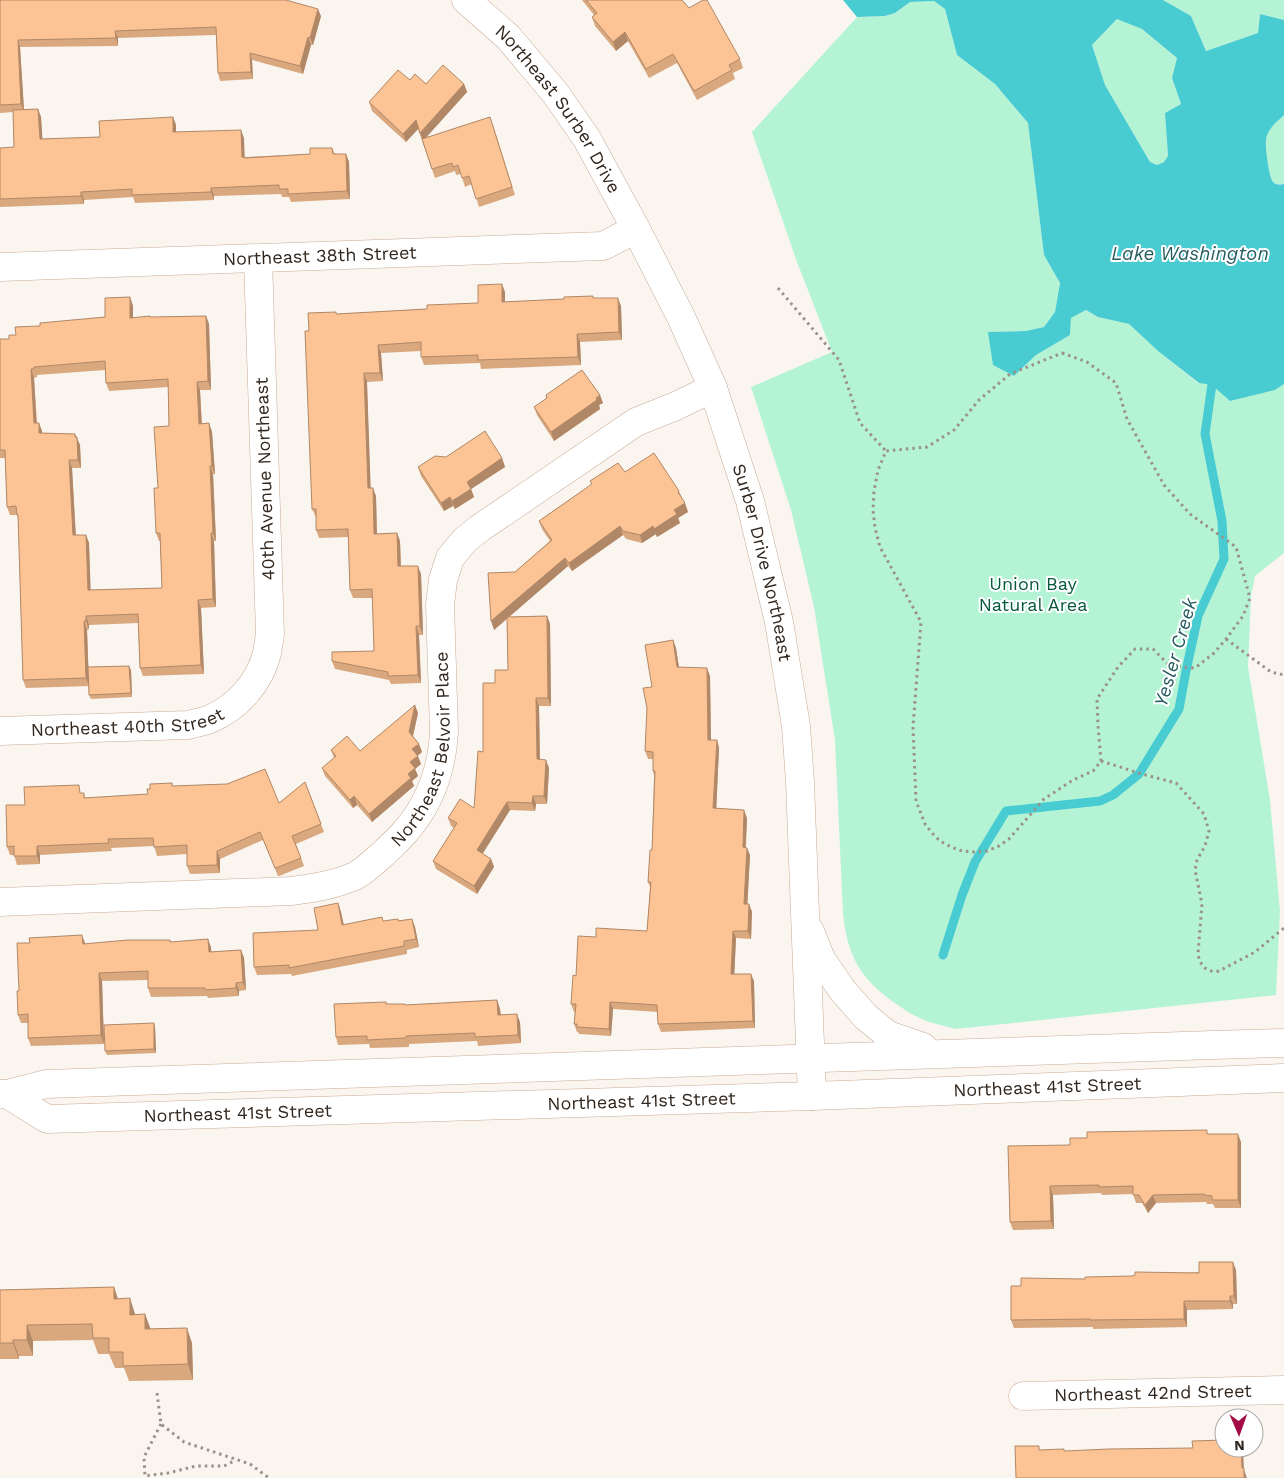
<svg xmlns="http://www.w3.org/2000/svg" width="1284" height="1478" font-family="'Work Sans',sans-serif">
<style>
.green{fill:#b4f4d5}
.water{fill:#49cbd2;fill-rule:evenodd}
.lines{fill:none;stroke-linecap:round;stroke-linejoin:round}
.stream{stroke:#49cbd2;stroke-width:9}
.minor-casing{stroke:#c8ab94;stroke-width:29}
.path{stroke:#9a918a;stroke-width:3;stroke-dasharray:2.5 4;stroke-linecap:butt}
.minor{stroke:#fff;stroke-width:28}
.wall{fill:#d9a87f;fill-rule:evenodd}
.shaded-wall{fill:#b08868}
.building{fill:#fcc394;stroke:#b08868;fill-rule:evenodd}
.labels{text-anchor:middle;stroke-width:4;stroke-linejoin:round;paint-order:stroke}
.street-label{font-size:18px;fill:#31261d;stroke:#fff}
.park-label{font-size:18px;fill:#08583d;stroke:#fff}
.water-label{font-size:19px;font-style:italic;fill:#275d60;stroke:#fff}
</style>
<rect width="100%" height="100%" fill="#fbf5f0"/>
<g class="green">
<polygon points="1163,0 1284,0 1284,20 1260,14 1258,33 1206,51 1191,16"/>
<path d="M934 1 945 9 957 55 995 84 1028 123 1044 255 1060 283 1055 312 1044 327 1026 331 988 332 1014 376 1036 355 1070 335 1071 318 1086 310 1098 317 1129 324 1158 351 1198 383 1212 384 1230 401 1275 390 1284 384V553L1255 576 1251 596 1248 667 1270 800 1280 911 1276 995 956 1029C945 1026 933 1024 922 1019 912 1015 902 1008 892 1001 859 977 847 954 843 913L835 740 814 607 791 510 751 387 832 352 797 262 752 132 857 17 885 16 895 13 910 2Z"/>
<polygon points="1118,18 1142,29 1177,58 1172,78 1181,104 1165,113 1168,156 1164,162 1157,165 1150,162 1105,85 1092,45"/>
<path d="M1284 115V184C1280 185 1276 185 1273 182 1269 178 1265 146 1266 140 1267 129 1277 122 1284 115Z"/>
</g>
<path class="water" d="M843 0H1163L1191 16 1206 51 1258 33 1260 14 1284 20V115C1277 122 1267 129 1266 140 1265 146 1269 178 1273 182 1276 185 1280 185 1284 184V384L1275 390 1230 401 1212 385 1199 383 1158 351 1129 324 1098 317 1086 310 1071 318 1070 335 1036 355 1014 376 993 365 988 332 1026 331 1044 327 1055 312 1060 283 1044 255 1028 123 995 84 957 55 945 9 934 1 910 2 895 13 885 16 857 17ZM1117 19 1142 29 1177 58 1172 78 1181 104 1165 113 1168 156 1164 162 1157 165 1150 162 1105 85 1092 45Z"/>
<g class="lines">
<polyline class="stream" points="943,955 962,895 975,862 1006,811 1100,801 1113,795 1139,774 1179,709 1186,671 1198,616 1224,559 1222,521 1205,434 1212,384 1211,373"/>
<defs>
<g id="minor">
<path id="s1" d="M466 0 508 37 556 94 587 139 636 229 681 317 713 388 750 501 779 622 796 726 800 782 812 1096"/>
<path id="s2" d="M0 267 603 246 636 229"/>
<path id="s3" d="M0 731 188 725C195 723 203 722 210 719 237 708 260 682 267 653 268 647 269 640 270 634L258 259"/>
<path id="s4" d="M0 902 291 891C314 888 334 885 355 876 366 870 376 860 385 852 391 846 398 840 404 833 430 804 442 770 444 732L440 605 443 580 450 558 465 540 480 528 636 422 676 406 713 388"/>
<polyline points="810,931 821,959 843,991 866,1017 888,1035 923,1047"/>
<path d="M0 1094H7L46 1084C458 1067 871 1054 1284 1043"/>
<path id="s5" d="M7 1094 47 1119 812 1096 1284 1078"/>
<path id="s6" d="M1023 1396 1284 1390"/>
</g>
</defs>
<use href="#minor" class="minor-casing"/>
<g class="path">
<polyline points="778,288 839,360 860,423 886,451"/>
<polygon points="1062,353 1087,362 1116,383 1127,419 1164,485 1190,514 1236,547 1250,598 1243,616 1226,639 1214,653 1195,668 1170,666 1153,649 1135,649 1118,667 1097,699 1098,726 1101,761 1093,771 1073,780 1044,799 1009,839 999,846 987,851 974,852 962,851 951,847 940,841 932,833 925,824 916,801 913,727 921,622 880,547 875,528 873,510 874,491 878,470 886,451 927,447 954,430 979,400 1010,374"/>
<polyline points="1226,639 1271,672 1284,675"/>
<path d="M1101 761 1142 774 1176 783 1204 814 1209 831 1205 846 1197 860 1195 870 1202 904 1198 954C1200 966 1207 973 1219 971L1255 952 1284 928"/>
<polyline points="157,1393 161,1424 184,1442 250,1464 269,1478"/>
<polyline points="161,1424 144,1457 145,1476 168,1473 196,1466 224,1466 236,1460"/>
</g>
<use href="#minor" class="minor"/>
</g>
<g class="wall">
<polygon points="0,0 321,16 313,45 311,45 303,74 252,60 253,79 220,81 218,73 216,35 118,38 118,46 20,47 24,109 38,109 41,117 42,139 100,137 173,117 176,125 176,132 244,138 244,157 310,154 332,148 335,154 346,154 349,162 350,199 291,202 289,197 282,197 281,194 214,196 214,200 135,203 133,197 84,200 84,204 0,207 0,148 14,147 13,112 0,113"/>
<polygon points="582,0 682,0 689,8 740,59 743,68 733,73 735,79 697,100 677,63 649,78 628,41 616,51 595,26 592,17 594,15"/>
<polygon points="410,80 426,84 464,84 467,92 426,137 493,125 515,195 479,207 472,184 465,187 461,174 456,175 455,171 435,178 418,129 406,142 372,111 369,102"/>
<polygon points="505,292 505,302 594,298 621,306 622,340 580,342 581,365 481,369 480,363 424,365 421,357 421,351 381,353 383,381 367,382 370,488 376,496 377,534 397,533 400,541 401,566 421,574 423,635 419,635 421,683 391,684 389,680 335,669 332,661 374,651 373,598 353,598 350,590 348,537 319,538 316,530 316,517 312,509 309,331 337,314 427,309 478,303"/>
<path d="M130 297 133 306V318L206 316 209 324 211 390H200L202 424 209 423 212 432 215 474H213L216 541H214L216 607 201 608 204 674 143 676 140 668 138 623 89 625V629L87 630 89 686 26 688 23 680 18 519 17 515H10L7 507 5 458H0V339H9L16 335 40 326 105 317ZM105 370 106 383 109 391 168 387 169 426 158 488 156 533 159 541H160L162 588 90 590 89 543 86 535H76L72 468H81L80 445 75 434 42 433V431L37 423 34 378 37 377V375Z"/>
<polygon points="546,395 600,395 603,403 599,405 600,409 554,441 537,415 534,407 547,398"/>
<polygon points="446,457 502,458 505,467 471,489 474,497 455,509 453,506 444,511 421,476 418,467"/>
<polygon points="625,472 679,491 688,512 678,518 680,523 657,537 656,534 642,543 626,539 623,535 572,571 568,566 508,617 547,616 550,624 551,706 539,706 540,759 549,768 547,804 536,804 535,811 510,810 482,854 491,859 494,867 477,894 436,869 433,861 454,828 451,826 448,818 474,808 495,683 508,670 507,618 494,630 515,572 550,541 542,529 539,521 592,484 590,481"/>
<polygon points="673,640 676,648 679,667 710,676 711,740 717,740 719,748 716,809 747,818 746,848 750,855 747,904 749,904 752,912 751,939 736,938 734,974 754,981 755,1028 661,1032 658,1024 658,1012 613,1009 611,1036 579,1034 578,1032 577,1032 574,1024 575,1012 574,1012 571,1004 576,976 596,937 647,931 650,887 648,882 652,850 654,776 653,771 653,759 648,759 645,751 652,687"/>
<polygon points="131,670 132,697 91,699 89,695"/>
<polygon points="418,713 413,736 419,744 422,752 417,756 421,764 415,769 418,776 412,781 414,786 372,822 357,805 353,808 325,776 322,768 334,758 331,750 360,751"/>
<polygon points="305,782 324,832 296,844 304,866 279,876 278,876 263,840 220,859 220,873 190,874 187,866 187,854 157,856 154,846 111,848 112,851 40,855 40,864 17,865 14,855 10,855 7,847 25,805 82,793 84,793 85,798 148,794 150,789 172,783 173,786 279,803"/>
<polygon points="338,903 341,912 344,925 384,921 398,921 412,919 415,927 419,947 407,950 407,954 292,976 291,974 257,975 254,967 318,930"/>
<polygon points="170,940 171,942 211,947 211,952 241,950 244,958 246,990 239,991 239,996 208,998 207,996 151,997 148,988 148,980 102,981 104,1044 31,1046 28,1038 28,1023 21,1023 18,1015 19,991 85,943 85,944"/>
<polygon points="497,1000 500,1009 501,1015 520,1022 521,1043 478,1046 477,1041 409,1044 409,1047 370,1048 369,1044 338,1045 336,1037 386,1002 387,1004 405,1005"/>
<polygon points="155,1027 156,1053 107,1055 105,1051"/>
<polygon points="1208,1134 1241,1142 1241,1208 1215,1208 1213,1204 1207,1204 1206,1202 1156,1203 1148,1213 1142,1203 1136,1203 1133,1194 1102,1195 1101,1193 1053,1195 1054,1229 1013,1230 1010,1222 1070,1145"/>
<polygon points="1236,1270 1237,1304 1233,1304 1233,1309 1187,1310 1187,1327 1093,1329 1093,1327 1014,1328 1011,1320 1021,1286 1132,1276"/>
<polygon points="114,1287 118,1299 135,1315 145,1314 150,1329 192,1343 193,1380 129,1381 124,1368 115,1368 109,1354 98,1354 93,1340 33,1341 33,1356 19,1356 19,1359 0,1359 0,1290"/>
</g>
<g class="shaded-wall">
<polygon points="318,9 321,16 313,45 310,38"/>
<polygon points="115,31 118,38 118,46 116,38"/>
<polygon points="625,32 628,41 616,51 613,42"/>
<polygon points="308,37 311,45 303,74 300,66"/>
<polygon points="18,40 20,47 24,111 21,104"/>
<polygon points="250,53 252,60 253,79 251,72"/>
<polygon points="464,84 467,92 423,141 420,133"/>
<polygon points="38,109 41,117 43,147 40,139"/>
<polygon points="173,117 176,125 176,140 173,132"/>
<polygon points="416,120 419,128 406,142 403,134"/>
<polygon points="241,130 244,138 245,165 242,157"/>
<polygon points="346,154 349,162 350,199 347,191"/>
<polygon points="211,188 214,196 214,200 211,192"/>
<polygon points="81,192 84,200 84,204 81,196"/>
<polygon points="502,284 505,292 505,310 502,302"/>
<polygon points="130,297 133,306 133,326 130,318"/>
<polygon points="618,298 621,306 622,340 619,332"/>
<polygon points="206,316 209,324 211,390 208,381"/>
<polygon points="577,334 580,342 581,365 578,357"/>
<polygon points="378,345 381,353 383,381 380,373"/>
<polygon points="31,369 34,378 37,431 34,423"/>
<polygon points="364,373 367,382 371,496 368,488"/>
<polygon points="197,382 200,390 202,432 199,424"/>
<polygon points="600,395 603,403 599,405 600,409 554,441 551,432"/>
<polygon points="39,423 42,431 42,442 39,433"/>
<polygon points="209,423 212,432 215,474 212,466"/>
<polygon points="75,434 80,445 81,468 78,460"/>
<polygon points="502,458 505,467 471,489 474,497 455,509 452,501 467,482"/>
<polygon points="69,460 72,468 76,543 73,535"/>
<polygon points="210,466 213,474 216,541 213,533"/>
<polygon points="373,488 376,496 377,542 374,534"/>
<polygon points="450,497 453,506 444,511 441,503"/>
<polygon points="685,503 688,512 678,518 680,523 657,537 654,529 674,510"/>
<polygon points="620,526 623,535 572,571 569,563"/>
<polygon points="653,526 656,534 642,543 640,535"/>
<polygon points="211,533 214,541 216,607 213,599"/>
<polygon points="397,533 400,541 401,575 398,566"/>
<polygon points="86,535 89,543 91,599 88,590"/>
<polygon points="565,558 568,566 494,630 491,621"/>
<polygon points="418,566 421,574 423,635 420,626"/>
<polygon points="198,600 201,608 204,674 201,665"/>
<polygon points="86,616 89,625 89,629 86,621"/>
<polygon points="547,616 550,624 551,706 548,698"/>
<polygon points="84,621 87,630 89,686 86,678"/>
<polygon points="416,626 419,635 421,683 418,675"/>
<polygon points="673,640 676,648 680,675 677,667"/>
<polygon points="129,666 131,670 132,697 131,693"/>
<polygon points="707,668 710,676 711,747 708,740"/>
<polygon points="536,698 539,706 540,768 537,759"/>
<polygon points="415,705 418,713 412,740 409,732"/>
<polygon points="717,740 719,748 716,816 713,808"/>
<polygon points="419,744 422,752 415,758 412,749"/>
<polygon points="418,756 421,764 415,769 418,776 412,781 414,786 372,822 369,814 408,774 410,762"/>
<polygon points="546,760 549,768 547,804 544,796"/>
<polygon points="354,796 357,805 353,808 350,800"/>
<polygon points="533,796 536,804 535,811 532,803"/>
<polygon points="507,802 510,810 480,858 477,850"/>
<polygon points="744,810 747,818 745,855 743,847"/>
<polygon points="37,846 40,855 40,864 37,856"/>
<polygon points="747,848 750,855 747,912 744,904"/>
<polygon points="217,851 220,859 220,873 217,865"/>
<polygon points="491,859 494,867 477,894 474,886"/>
<polygon points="338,903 341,912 345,933 342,925"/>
<polygon points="749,904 752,912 751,939 748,931"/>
<polygon points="412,919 415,927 419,947 416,939"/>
<polygon points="733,931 736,938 734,982 731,974"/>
<polygon points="82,935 85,943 86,952 83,944"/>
<polygon points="208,939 211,947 212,961 209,952"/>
<polygon points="241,950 244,958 246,990 243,982"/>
<polygon points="99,973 102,981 104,1044 101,1035"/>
<polygon points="751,974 754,981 755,1028 753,1021"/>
<polygon points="236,983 239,991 239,996 236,988"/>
<polygon points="497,1000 500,1009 501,1023 498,1015"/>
<polygon points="610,1002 613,1009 611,1036 609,1029"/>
<polygon points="517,1014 520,1022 521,1043 518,1035"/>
<polygon points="154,1023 155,1027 156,1053 154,1049"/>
<polygon points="1238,1134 1241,1142 1241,1208 1238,1200"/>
<polygon points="1050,1186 1053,1195 1054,1229 1051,1221"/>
<polygon points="1153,1195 1156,1203 1148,1213 1145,1205"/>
<polygon points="1233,1262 1236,1270 1237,1304 1234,1296"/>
<polygon points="114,1287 119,1303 114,1299"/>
<polygon points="1230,1296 1233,1304 1233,1309 1230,1301"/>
<polygon points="130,1298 135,1314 136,1330 130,1315"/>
<polygon points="1184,1301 1187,1310 1187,1327 1184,1319"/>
<polygon points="145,1314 151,1330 145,1329"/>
<polygon points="27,1325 33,1341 33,1356 27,1340"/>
<polygon points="187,1328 192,1343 193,1380 188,1364"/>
<polygon points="13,1340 19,1356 19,1359 13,1343"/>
<polygon points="1241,1448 1243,1448 1243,1449 1244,1470 1247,1478 1244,1478 1242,1468"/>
</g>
<g class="building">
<polygon points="0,0 286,0 318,9 310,38 308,37 300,66 250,53 251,72 218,73 216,27 115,31 116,38 18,40 21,104 0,105"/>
<polygon points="586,0 682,0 689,8 703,0 707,0 740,59 729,65 732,70 694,91 673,54 646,69 625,32 613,42 592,17 597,13"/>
<polygon points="443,65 464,84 420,133 416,120 403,134 369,102 398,70 410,80 415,74 426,84"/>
<polygon points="38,109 40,139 100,137 99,121 173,117 173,132 241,130 242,157 246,158 310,154 310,148 332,148 333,154 346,154 347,191 288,194 288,189 279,189 279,185 211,188 211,192 132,195 132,189 81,192 81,196 0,199 0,148 14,147 13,110"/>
<polygon points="490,117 512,187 476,199 469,176 462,178 458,165 453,167 452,163 432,169 422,139"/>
<polygon points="502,284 502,302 564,299 564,297 593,296 593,298 618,298 619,332 577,334 578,357 478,360 478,355 421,357 421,342 378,345 380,373 364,373 368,488 373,488 374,534 397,533 398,566 418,566 420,626 416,626 418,675 388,676 388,672 332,661 332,652 374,651 372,589 350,590 348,529 316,530 316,509 312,509 305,331 309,331 308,313 336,312 336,314 427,309 427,305 478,303 478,285"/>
<path d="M130 297V318L150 316V317L206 316 208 381 197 382 199 424 209 423 212 466H210L213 533H211L213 599 198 600 201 665 140 668 138 614 86 616V621H84L86 678 23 680 18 515H17L16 506 7 507 5 450H0V339H9V335H16L15 327 40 326V323L105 317V298ZM105 361 106 383 168 379 169 426 154 427 158 488H154L156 533H160L162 588 88 590 86 535H73L69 460H78L77 437H75V434L39 433V423H34L31 369H34V367Z"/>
<polygon points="582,370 600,395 596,398 597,400 551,432 534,407 547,398 546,395"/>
<polygon points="485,431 502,458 467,482 471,489 452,501 450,497 441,503 418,467 435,456 446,457"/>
<polygon points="654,453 679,491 678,492 685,503 674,510 677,514 654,529 653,526 640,535 623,531 620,526 569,563 565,558 491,621 488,573 515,572 552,540 539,521 592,484 590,481 618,463 625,472"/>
<polygon points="547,616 548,698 536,698 537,759 546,760 544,796 533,796 532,803 507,802 477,850 491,859 474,886 433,861 457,823 448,818 460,799 474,808 478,751 483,752 483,683 495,683 495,670 508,670 507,617"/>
<polygon points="673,640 677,667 707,668 708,740 717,740 713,808 744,810 743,847 747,848 744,904 749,904 748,931 733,931 731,974 751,974 753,1021 658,1024 657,1005 610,1002 609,1029 577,1027 577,1024 574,1024 576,1004 571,1004 573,975 576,976 578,936 596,937 596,928 647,931 651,882 648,882 650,850 652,850 655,771 653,771 653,752 645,751 647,708 643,688 652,687 645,645"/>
<polygon points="129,666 131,693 89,695 88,667"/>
<polygon points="415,705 409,732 419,744 412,749 418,756 410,762 415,768 408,774 411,778 369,814 354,796 350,800 322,768 336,756 331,750 347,736 360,751"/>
<polygon points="265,769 279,803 305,782 321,824 292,836 301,858 276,868 275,868 260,832 217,851 217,865 187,866 187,845 154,847 153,838 108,839 109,843 37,846 37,856 14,856 14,846 7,847 6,805 25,805 24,787 79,785 80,793 84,793 84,798 148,794 147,789 150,789 150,784 172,783 172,786 227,784"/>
<polygon points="338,903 342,925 382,917 383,921 398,919 398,921 412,919 416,939 404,941 404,946 289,968 289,965 254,967 253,933 318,930 314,908"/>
<polygon points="82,935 83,944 128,940 170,940 170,942 208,939 209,952 241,950 243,982 236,983 236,988 205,990 205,988 148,988 148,971 99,973 101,1035 28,1038 28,1014 18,1015 17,991 19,991 17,943 30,943 29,938"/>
<polygon points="497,1000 498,1015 517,1014 518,1035 475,1037 475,1033 406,1036 406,1038 367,1040 367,1036 336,1037 334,1004 386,1002 386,1004 405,1004 405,1005"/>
<polygon points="154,1023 154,1049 105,1051 104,1025"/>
<polygon points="1207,1130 1207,1134 1238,1134 1238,1200 1212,1200 1212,1196 1204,1195 1204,1194 1153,1195 1145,1205 1139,1195 1133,1195 1133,1186 1099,1187 1099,1185 1050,1186 1051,1221 1010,1222 1008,1146 1070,1145 1070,1138 1087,1138 1087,1132"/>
<polygon points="1199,1262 1233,1262 1234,1296 1230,1296 1230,1301 1184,1301 1184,1319 1090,1320 1090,1319 1011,1320 1011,1286 1021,1286 1021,1278 1085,1279 1085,1277 1132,1276 1135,1275 1135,1272 1199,1273"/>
<polygon points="114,1287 114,1299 130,1298 130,1315 145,1314 145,1329 187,1328 188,1364 123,1366 123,1352 109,1352 109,1338 93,1338 92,1324 27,1325 27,1340 13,1340 13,1343 0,1343 0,1290"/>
<polygon points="1224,1440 1224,1448 1241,1448 1242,1468 1244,1468 1244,1478 1016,1478 1015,1446 1039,1446 1039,1450 1064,1449 1064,1451 1109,1449 1193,1448 1192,1441"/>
</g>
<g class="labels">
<g class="street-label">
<text dy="6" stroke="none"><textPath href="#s1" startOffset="144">Northeast Surber Drive</textPath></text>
<text dy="6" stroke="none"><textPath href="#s2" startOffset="320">Northeast 38th Street</textPath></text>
<text transform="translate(265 479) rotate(-92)" y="6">40th Avenue Northeast</text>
<text dy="6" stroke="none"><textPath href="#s1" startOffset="646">Surber Drive Northeast</textPath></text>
<text dy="6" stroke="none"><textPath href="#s3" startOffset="128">Northeast 40th Street</textPath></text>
<text dy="6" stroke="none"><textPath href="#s4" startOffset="511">Northeast Belvoir Place</textPath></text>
<text dy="6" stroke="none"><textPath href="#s5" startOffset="1048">Northeast 41st Street</textPath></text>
<text dy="6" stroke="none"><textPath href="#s5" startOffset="642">Northeast 41st Street</textPath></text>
<text dy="6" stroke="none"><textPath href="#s5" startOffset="238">Northeast 41st Street</textPath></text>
<text dy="6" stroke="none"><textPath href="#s6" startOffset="130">Northeast 42nd Street</textPath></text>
</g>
<g class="park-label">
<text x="1033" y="590">Union Bay<tspan x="1033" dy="21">Natural Area</tspan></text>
</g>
<g class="water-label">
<text x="1190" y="260">Lake Washington</text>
<text transform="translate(1175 652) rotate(-74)" y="7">Yesler Creek</text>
</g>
</g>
<g transform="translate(1239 1433) rotate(178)"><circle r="24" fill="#ffffff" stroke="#ada8a5"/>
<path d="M0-4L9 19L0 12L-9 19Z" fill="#a40b46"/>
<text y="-8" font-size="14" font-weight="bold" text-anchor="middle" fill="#31261d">N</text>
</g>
</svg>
